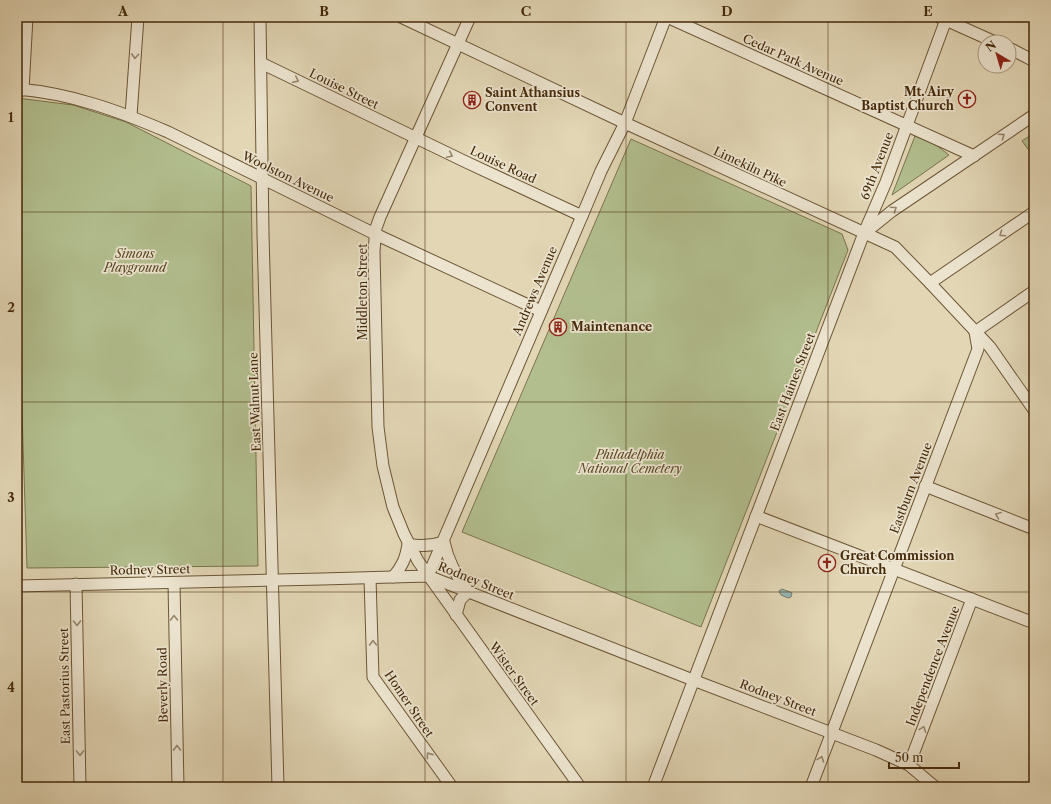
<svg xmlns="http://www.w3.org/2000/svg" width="1051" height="804" font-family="'Libre Caslon Text',serif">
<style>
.green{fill:#b2be8e;stroke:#7c744c}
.water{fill:#96b7b4;stroke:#767f70}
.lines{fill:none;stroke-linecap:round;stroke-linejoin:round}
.minor-casing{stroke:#6c5535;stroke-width:13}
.minor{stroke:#ece4cf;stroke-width:11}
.oneway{stroke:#98876c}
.grid{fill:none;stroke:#452a0a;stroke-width:1;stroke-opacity:0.55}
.labels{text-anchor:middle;stroke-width:3.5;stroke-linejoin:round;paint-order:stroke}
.street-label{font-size:12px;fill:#452a0a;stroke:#ece4cf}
.poi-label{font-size:12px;font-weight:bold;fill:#452a0a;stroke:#ece4cf;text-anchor:start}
.park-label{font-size:12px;font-style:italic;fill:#5b4824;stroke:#ece4cf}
.neatline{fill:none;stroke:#452a0a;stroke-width:1.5}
.grid-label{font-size:13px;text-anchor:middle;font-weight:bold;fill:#452a0a}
</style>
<rect width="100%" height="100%" fill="#e2d6b5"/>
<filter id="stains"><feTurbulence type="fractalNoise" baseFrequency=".005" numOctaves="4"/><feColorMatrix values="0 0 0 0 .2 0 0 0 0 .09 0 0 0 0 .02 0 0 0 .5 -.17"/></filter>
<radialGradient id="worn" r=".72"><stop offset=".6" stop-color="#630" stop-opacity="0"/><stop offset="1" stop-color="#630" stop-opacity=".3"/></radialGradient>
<g class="green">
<polygon points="17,98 73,105 126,122 251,186 258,566 27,568 17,254"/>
<polygon points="1034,133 1034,157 1022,141"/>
<polygon points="915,136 932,142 949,155 892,195"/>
<polygon points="631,139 842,234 848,250 701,627 462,532"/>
</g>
<polygon class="water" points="782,589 790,592 792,593 791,597 788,598 781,595 779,591"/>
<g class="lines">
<defs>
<g id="minor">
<polyline points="260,17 263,234 278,787"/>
<polyline points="401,17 625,123 895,247 930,283 990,347 1034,410"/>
<polyline points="470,17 380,217 376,228 374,251 378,427 383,466 393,507 404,534 418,561 580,787"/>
<polyline points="667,17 974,156"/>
<polyline points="939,17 995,42"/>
<polyline points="1009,48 1034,61"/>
<polyline points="261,63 466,162 582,216"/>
<path d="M17 89C70 93 119 111 168 132L375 234 541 311"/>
<polyline points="23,90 27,17"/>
<polyline points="131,116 138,17"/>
<polyline points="866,232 892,211 1034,115"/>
<polyline points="930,283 1034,212"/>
<polyline points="925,486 1034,529"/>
<polyline points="756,516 1034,623"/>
<polyline points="428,576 582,216 601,171 625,123 666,17"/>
<path d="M393 577C402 567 406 558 408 544 421 547 431 546 444 542 448 561 456 576 468 592L460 600 456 615"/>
<polyline points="370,578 373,677 452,787"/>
<polyline points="174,583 178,787"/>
<polyline points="76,584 80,787"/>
<polyline points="17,586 322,579 428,576 693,680 876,750 909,765 935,787"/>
<polyline points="909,765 972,599"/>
<polyline points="653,787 864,233 886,182 947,17"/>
<polyline points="811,787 978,349 975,332 1034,291"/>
</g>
</defs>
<use href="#minor" class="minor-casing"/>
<use href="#minor" class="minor"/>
</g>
<defs><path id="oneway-chevron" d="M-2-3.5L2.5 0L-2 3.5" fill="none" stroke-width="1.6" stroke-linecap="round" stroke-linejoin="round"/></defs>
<g class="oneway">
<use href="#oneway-chevron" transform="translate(135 56) rotate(94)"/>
<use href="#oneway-chevron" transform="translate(296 80) rotate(26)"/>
<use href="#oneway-chevron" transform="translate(1002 136) rotate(-34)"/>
<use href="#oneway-chevron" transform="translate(450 155) rotate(25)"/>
<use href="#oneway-chevron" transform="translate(894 209) rotate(-35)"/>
<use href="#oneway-chevron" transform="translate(1002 234) rotate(146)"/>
<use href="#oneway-chevron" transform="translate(998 515) rotate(-158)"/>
<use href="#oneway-chevron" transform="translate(174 618) rotate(-91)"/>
<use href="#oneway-chevron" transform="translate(77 623) rotate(89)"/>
<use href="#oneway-chevron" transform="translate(373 643) rotate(-91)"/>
<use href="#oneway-chevron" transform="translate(923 729) rotate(-69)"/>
<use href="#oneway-chevron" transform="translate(177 748) rotate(-91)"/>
<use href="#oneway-chevron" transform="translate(80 753) rotate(89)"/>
<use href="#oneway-chevron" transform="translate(429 755) rotate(-125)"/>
<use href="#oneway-chevron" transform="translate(821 759) rotate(-70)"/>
</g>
<path class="grid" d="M223 17V787M425 17V787M626 17V787M828 17V787M17 212H1034M17 402H1034M17 592H1034"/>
<defs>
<symbol id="church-ring" viewBox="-11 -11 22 22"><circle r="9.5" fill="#ece4cf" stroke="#8f2418" stroke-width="1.5"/><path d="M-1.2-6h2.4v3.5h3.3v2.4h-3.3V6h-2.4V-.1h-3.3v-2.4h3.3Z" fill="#8f2418"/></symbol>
<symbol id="building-ring" viewBox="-11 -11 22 22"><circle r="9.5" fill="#ece4cf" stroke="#8f2418" stroke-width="1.5"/><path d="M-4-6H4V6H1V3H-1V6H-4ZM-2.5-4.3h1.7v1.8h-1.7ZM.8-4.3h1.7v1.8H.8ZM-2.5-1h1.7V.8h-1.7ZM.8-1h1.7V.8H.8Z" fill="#8f2418"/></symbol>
</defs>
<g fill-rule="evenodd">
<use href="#church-ring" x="957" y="89" width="20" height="20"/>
<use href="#building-ring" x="462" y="90" width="20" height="20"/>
<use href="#building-ring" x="548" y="317" width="20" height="20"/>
<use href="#church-ring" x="817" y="553" width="20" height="20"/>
</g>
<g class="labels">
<g class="street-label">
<text transform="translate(793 60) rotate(24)" y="4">Cedar Park Avenue</text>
<text transform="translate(344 89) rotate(26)" y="4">Louise Street</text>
<text transform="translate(503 165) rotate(25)" y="4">Louise Road</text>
<text transform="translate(877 166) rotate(-69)" y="4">69th Avenue</text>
<text transform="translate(750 167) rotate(25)" y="4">Limekiln Pike</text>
<text transform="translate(288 177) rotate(26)" y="4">Woolston Avenue</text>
<text transform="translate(535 291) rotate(-67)" y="4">Andrews Avenue</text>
<text transform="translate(363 292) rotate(-90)" y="4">Middleton Street</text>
<text transform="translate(793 382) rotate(-69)" y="4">East Haines Street</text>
<text transform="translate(255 402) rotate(-92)" y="4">East Walnut Lane</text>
<text transform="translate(911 488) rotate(-69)" y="4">Eastburn Avenue</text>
<text transform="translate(150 570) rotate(-1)" y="4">Rodney Street</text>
<text transform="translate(476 581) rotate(22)" y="4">Rodney Street</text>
<text transform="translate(933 666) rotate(-69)" y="4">Independence Avenue</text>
<text transform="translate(514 674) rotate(54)" y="4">Wister Street</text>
<text transform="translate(163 685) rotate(-91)" y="4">Beverly Road</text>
<text transform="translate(65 686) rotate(-91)" y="4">East Pastorius Street</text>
<text transform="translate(778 698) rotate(21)" y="4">Rodney Street</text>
<text transform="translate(409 704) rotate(56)" y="4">Homer Street</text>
</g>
<g class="poi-label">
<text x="954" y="96" text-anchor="end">Mt. Airy<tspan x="954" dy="14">Baptist Church</tspan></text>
<text x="485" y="97">Saint Athansius<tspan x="485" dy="14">Convent</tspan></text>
<text x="571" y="331">Maintenance</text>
<text x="840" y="560">Great Commission<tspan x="840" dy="14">Church</tspan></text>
</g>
<g class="park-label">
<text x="135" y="258">Simons<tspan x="135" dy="14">Playground</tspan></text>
<text x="630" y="459">Philadelphia<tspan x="630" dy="14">National Cemetery</tspan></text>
</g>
</g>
<rect width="1051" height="804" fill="none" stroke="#e2d6b5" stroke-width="44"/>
<g transform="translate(997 54) rotate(322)"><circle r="19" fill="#ece4cf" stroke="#a99a80"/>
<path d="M0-3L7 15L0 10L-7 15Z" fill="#8f2418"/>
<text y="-6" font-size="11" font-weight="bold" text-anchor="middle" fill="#452a0a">N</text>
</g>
<path d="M889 762v6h70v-6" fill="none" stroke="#452a0a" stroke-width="2"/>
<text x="895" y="762" font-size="12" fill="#452a0a" stroke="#ece4cf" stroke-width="3" paint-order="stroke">50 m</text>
<rect x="22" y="22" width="1007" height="760" class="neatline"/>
<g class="grid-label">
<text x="123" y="16">A</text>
<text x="324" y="16">B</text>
<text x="526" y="16">C</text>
<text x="727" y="16">D</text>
<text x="928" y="16">E</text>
<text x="11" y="122">1</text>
<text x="11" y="312">2</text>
<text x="11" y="502">3</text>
<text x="11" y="692">4</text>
</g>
<rect width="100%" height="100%" filter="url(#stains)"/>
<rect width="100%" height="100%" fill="url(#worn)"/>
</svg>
